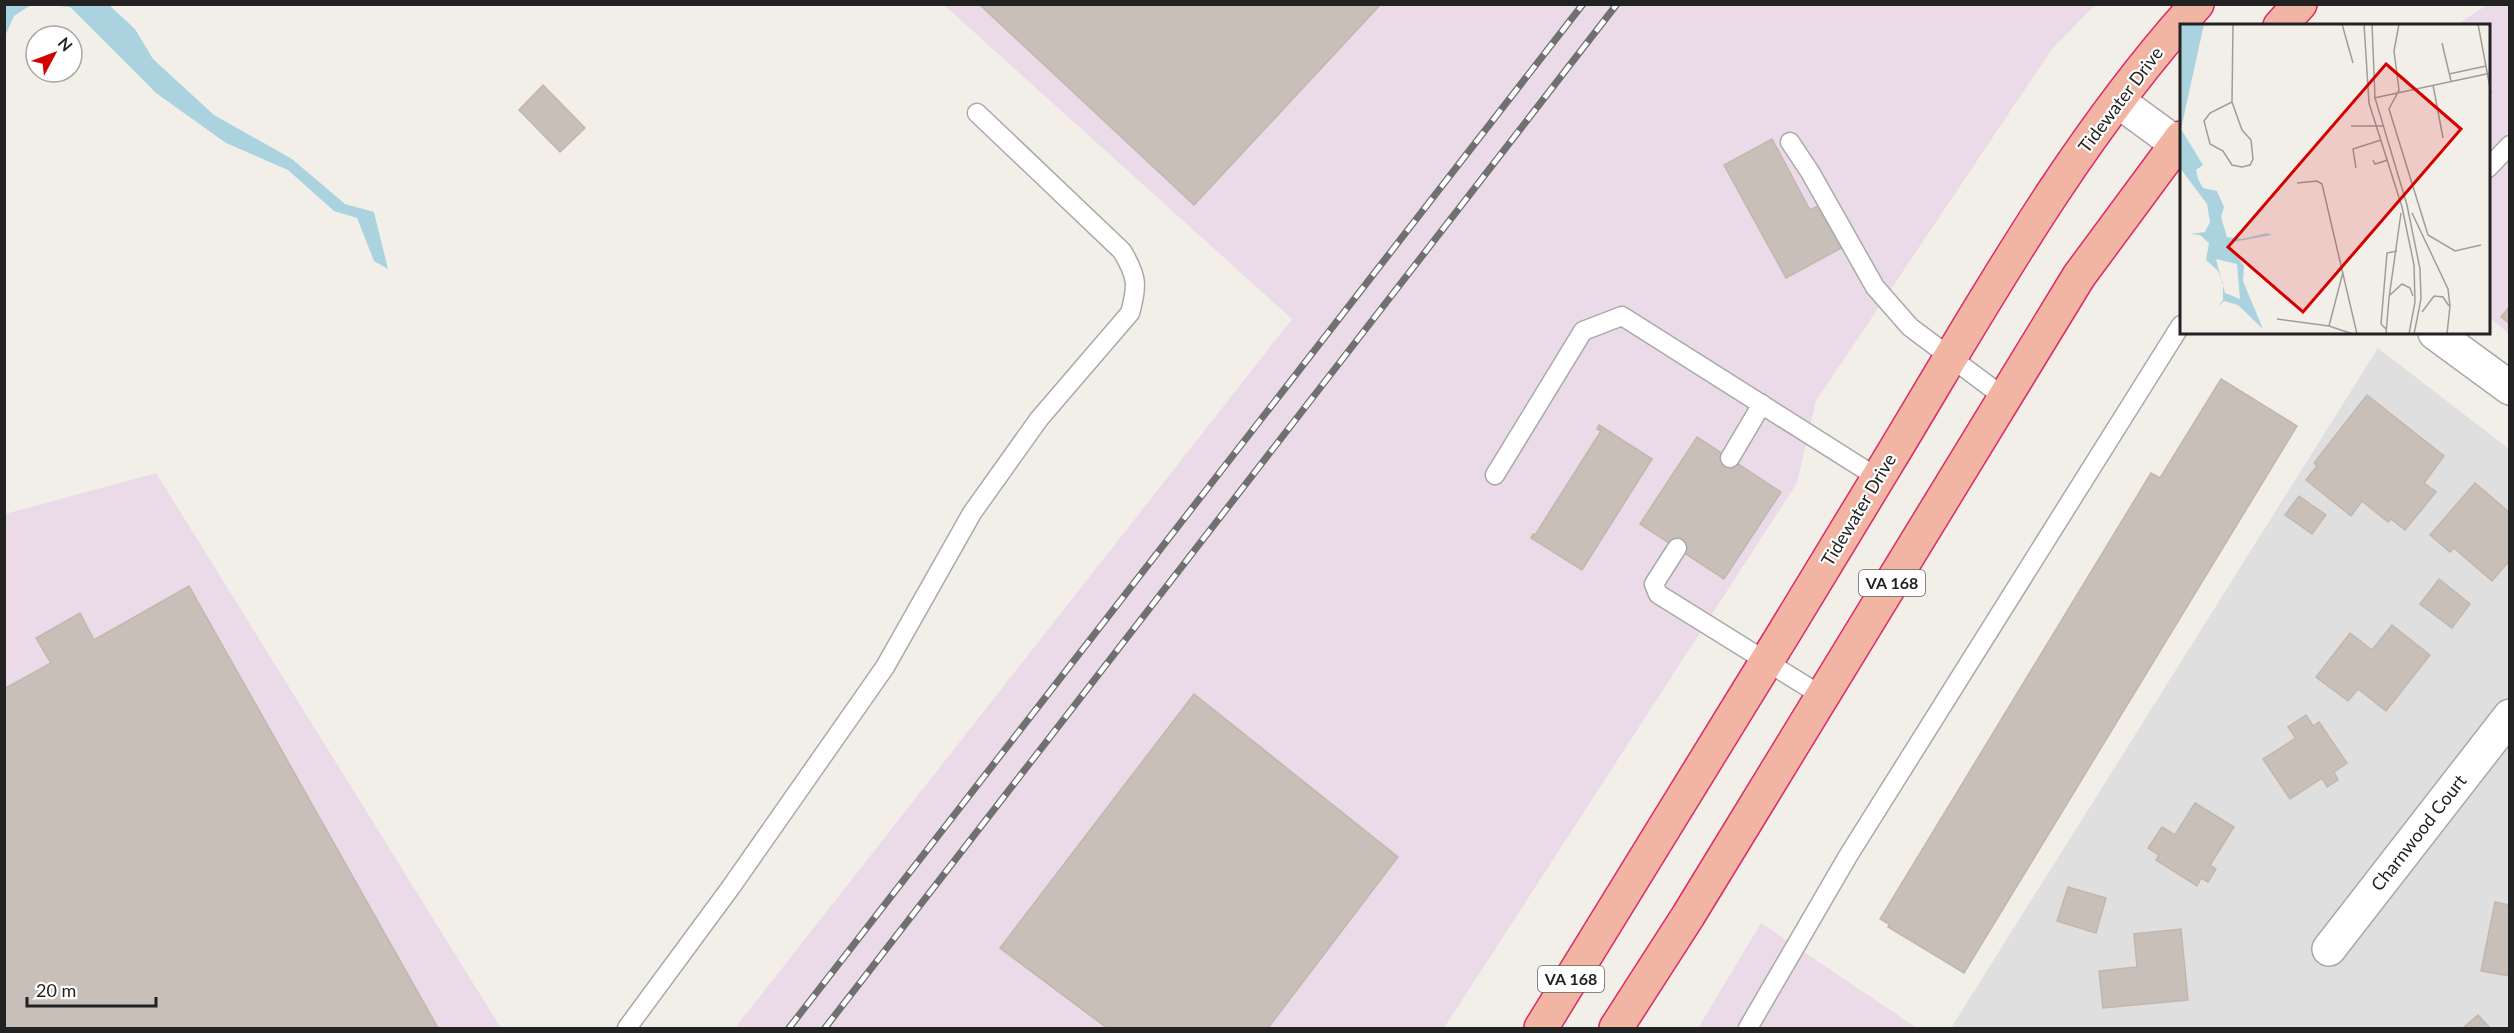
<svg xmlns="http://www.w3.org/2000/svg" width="2514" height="1033" font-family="Lato,sans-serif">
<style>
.residential{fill:#e0dfdf}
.industrial{fill:#ebdbe8}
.water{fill:#aad3df}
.building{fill:#c7bfb8;stroke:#c4b6ab;stroke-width:1.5}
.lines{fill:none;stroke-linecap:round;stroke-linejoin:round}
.service-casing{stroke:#a9a9a9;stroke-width:21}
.minor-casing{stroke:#a9a9a9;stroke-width:36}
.tertiary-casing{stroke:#a9a9a9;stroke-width:36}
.trunk-casing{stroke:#dc2a67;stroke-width:36}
.service{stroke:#fff;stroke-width:18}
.minor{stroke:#fff;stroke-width:33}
.tertiary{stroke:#fff;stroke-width:33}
.trunk{stroke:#f2b4a3;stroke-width:33}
.rail-casing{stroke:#707070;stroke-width:7}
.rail{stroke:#fff;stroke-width:4.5;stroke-dasharray:14;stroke-linecap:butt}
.labels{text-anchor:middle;stroke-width:4.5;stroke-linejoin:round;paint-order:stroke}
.shield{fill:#fff;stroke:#646464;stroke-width:1.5}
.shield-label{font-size:16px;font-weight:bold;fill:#222}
.street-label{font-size:18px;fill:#222;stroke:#fff}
.inset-road{fill:none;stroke:#9f9d99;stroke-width:1.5}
.view{fill:#d40000;fill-opacity:0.15;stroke:#d40000;stroke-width:3}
.inset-edge{fill:none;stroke:#222;stroke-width:3}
</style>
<rect width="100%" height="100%" fill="#f2efe9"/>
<polygon class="residential" points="2378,348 2509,449 2509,1028 1951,1028"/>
<g class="industrial">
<polygon points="944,5 2095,5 2052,49 1816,401 1797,483 1444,1028 735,1028 1292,319"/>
<polygon points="2487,5 2509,5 2509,334 2489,317 2488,26 2455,26"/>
<polygon points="156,473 501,1028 5,1028 5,514"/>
<polygon points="1761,923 1917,1028 1698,1028"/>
</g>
<g class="water">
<polygon points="5,4 31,5 14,16 5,36"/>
<polygon points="48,5 109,5 135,29 153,59 214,115 292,159 345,204 374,212 388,269 374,261 357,218 334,211 288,170 226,143 156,93 70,7"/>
</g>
<g class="building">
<polygon points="979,4 1381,4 1194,205"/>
<polygon points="543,85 585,128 560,152 519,110"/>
<polygon points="1772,139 1810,210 1820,205 1843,247 1786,278 1724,165"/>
<polygon points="2510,306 2510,324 2501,317"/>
<polygon points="2221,379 2297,426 1964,973 1888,927 1889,924 1880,919 2151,473 2160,478"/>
<polygon points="2367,395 2444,456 2424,483 2436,492 2405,530 2391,519 2388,522 2362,501 2351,516 2306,480 2317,466 2314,463"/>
<polygon points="1599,425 1652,459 1582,570 1531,538 1533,534 1535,535 1601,431 1597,429"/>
<polygon points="1697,437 1781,492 1724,579 1640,524"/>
<polygon points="2475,483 2510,513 2510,560 2492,581 2454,548 2450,552 2430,535"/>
<polygon points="2299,496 2326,515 2312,534 2285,515"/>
<polygon points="2439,579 2470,604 2452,628 2420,604"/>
<polygon points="189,586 438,1028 4,1028 4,689 51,663 36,638 80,613 94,640"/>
<polygon points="2392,625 2430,655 2386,711 2358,689 2348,701 2316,677 2350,633 2372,650"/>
<polygon points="1194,694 1398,857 1268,1028 1107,1028 1000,948"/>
<polygon points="2306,715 2313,726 2319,722 2347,763 2334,772 2338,780 2327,787 2322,778 2290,799 2263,759 2296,738 2288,727"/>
<polygon points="2195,803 2234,827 2210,865 2216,869 2208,882 2201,878 2197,886 2156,860 2159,855 2148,848 2162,827 2175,835"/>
<polygon points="2068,887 2106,898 2096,933 2057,921"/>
<polygon points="2495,902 2510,905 2510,976 2481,971"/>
<polygon points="2181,929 2188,1000 2103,1008 2099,971 2137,967 2134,934"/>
<polygon points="2478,1015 2490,1028 2463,1028"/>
</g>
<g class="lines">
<defs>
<g id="service">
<polyline points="1790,142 1810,172 1875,287 1910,327 2005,398"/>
<polyline points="2488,168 2510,145"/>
<polyline points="1730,458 1762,404"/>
<polyline points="1495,475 1583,331 1622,316 1878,478"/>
<polyline points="1677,548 1654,584 1658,594 1822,696"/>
<path d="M627 1028 731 887 885 667 972 513 1039 419 1130 313C1138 285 1137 276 1122 251L977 113"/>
<polyline points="1748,1028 1848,856 2181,325"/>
</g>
<polyline id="minor" points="2329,949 2510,716"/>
<g id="tertiary">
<polyline points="2118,101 2181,147"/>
<polyline points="2435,333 2510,388"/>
</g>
<g id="trunk">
<polyline points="2280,26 2300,4"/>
<path d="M1541 1028C1658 840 1774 650 1889 460 1984 303 2073 141 2197 4"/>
<polyline points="1616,1028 1688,916 2079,276 2181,138"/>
</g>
</defs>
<use href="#service" class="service-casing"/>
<use href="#minor" class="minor-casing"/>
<use href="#tertiary" class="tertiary-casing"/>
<use href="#trunk" class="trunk-casing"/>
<use href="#service" class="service"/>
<use href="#minor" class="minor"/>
<use href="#tertiary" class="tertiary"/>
<use href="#trunk" class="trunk"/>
<defs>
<g id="rail">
<polyline points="789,1028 1583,4"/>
<polyline points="825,1028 1617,4"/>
</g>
</defs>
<use href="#rail" class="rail-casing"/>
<use href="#rail" class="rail"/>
</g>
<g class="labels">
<g class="shield">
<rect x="1859" y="570" width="66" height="26" rx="4.5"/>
<rect x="1538" y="966" width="66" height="26" rx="4.5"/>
</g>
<g class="shield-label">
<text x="1892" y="589">VA 168</text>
<text x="1571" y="985">VA 168</text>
</g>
<g class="street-label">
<text transform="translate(2121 100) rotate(-53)" y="6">Tidewater Drive</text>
<text transform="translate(1859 510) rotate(-59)" y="6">Tidewater Drive</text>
<text transform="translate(2419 833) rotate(-52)" y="6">Charnwood Court</text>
</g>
</g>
<g transform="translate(2180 24)">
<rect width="310" height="310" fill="#f2efe9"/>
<path d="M0 0H24L1 105 23 141 16 146 18 155 23 164 37 167 44 183 41 193 47 213 62 215 87 209 92 211 53 218 50 223 64 242 63 257 83 305 58 281 44 277 37 283 43 276V259L38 247 26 236 29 219 20 211 10 210 25 208 30 198 27 180 0 144ZM36 235 57 240 60 275 45 269Z" fill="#aad3df" fill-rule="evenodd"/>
<path class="inset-road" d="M162 0 173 39M184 0 189 79 222 183 234 241 235 278 229 310M192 0 195 74 227 181 240 245 241 275 234 310M219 0 214 27 219 66 209 85 248 211 275 227 301 221M298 0 311 69M262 19 271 57M269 50 306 42M253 61 263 114M194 74 311 49M52 78 30 89 24 97 30 120 43 127 52 141 62 143 70 141 73 135 71 116 62 106 52 78 53 0M171 102H203M193 136 195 140 208 136M176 144 173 125 201 116M117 159 137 157 142 160 177 310M232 189 268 265 270 282 267 310M210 271 222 260 230 264 233 272M209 274 221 189M242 288 254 272 263 273 269 282M97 295 149 302 173 310M149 302 163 248M206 305 201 300 207 229 217 227M206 310 209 274"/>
<path class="view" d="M206 40 281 105 123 288 48 223Z"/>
<rect width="310" height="310" class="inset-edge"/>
</g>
<rect width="2514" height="1033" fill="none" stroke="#222222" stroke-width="12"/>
<g transform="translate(54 54) rotate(49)"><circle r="28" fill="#ffffff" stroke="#a7a7a7" stroke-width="1.5"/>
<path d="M0-4.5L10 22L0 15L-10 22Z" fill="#d40000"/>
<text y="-9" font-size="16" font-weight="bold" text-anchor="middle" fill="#222222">N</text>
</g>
<path d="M27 997v9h129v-9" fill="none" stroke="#222222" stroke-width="3"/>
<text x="36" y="997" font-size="18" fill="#222222" stroke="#ffffff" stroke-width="4.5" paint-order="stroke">20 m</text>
</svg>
